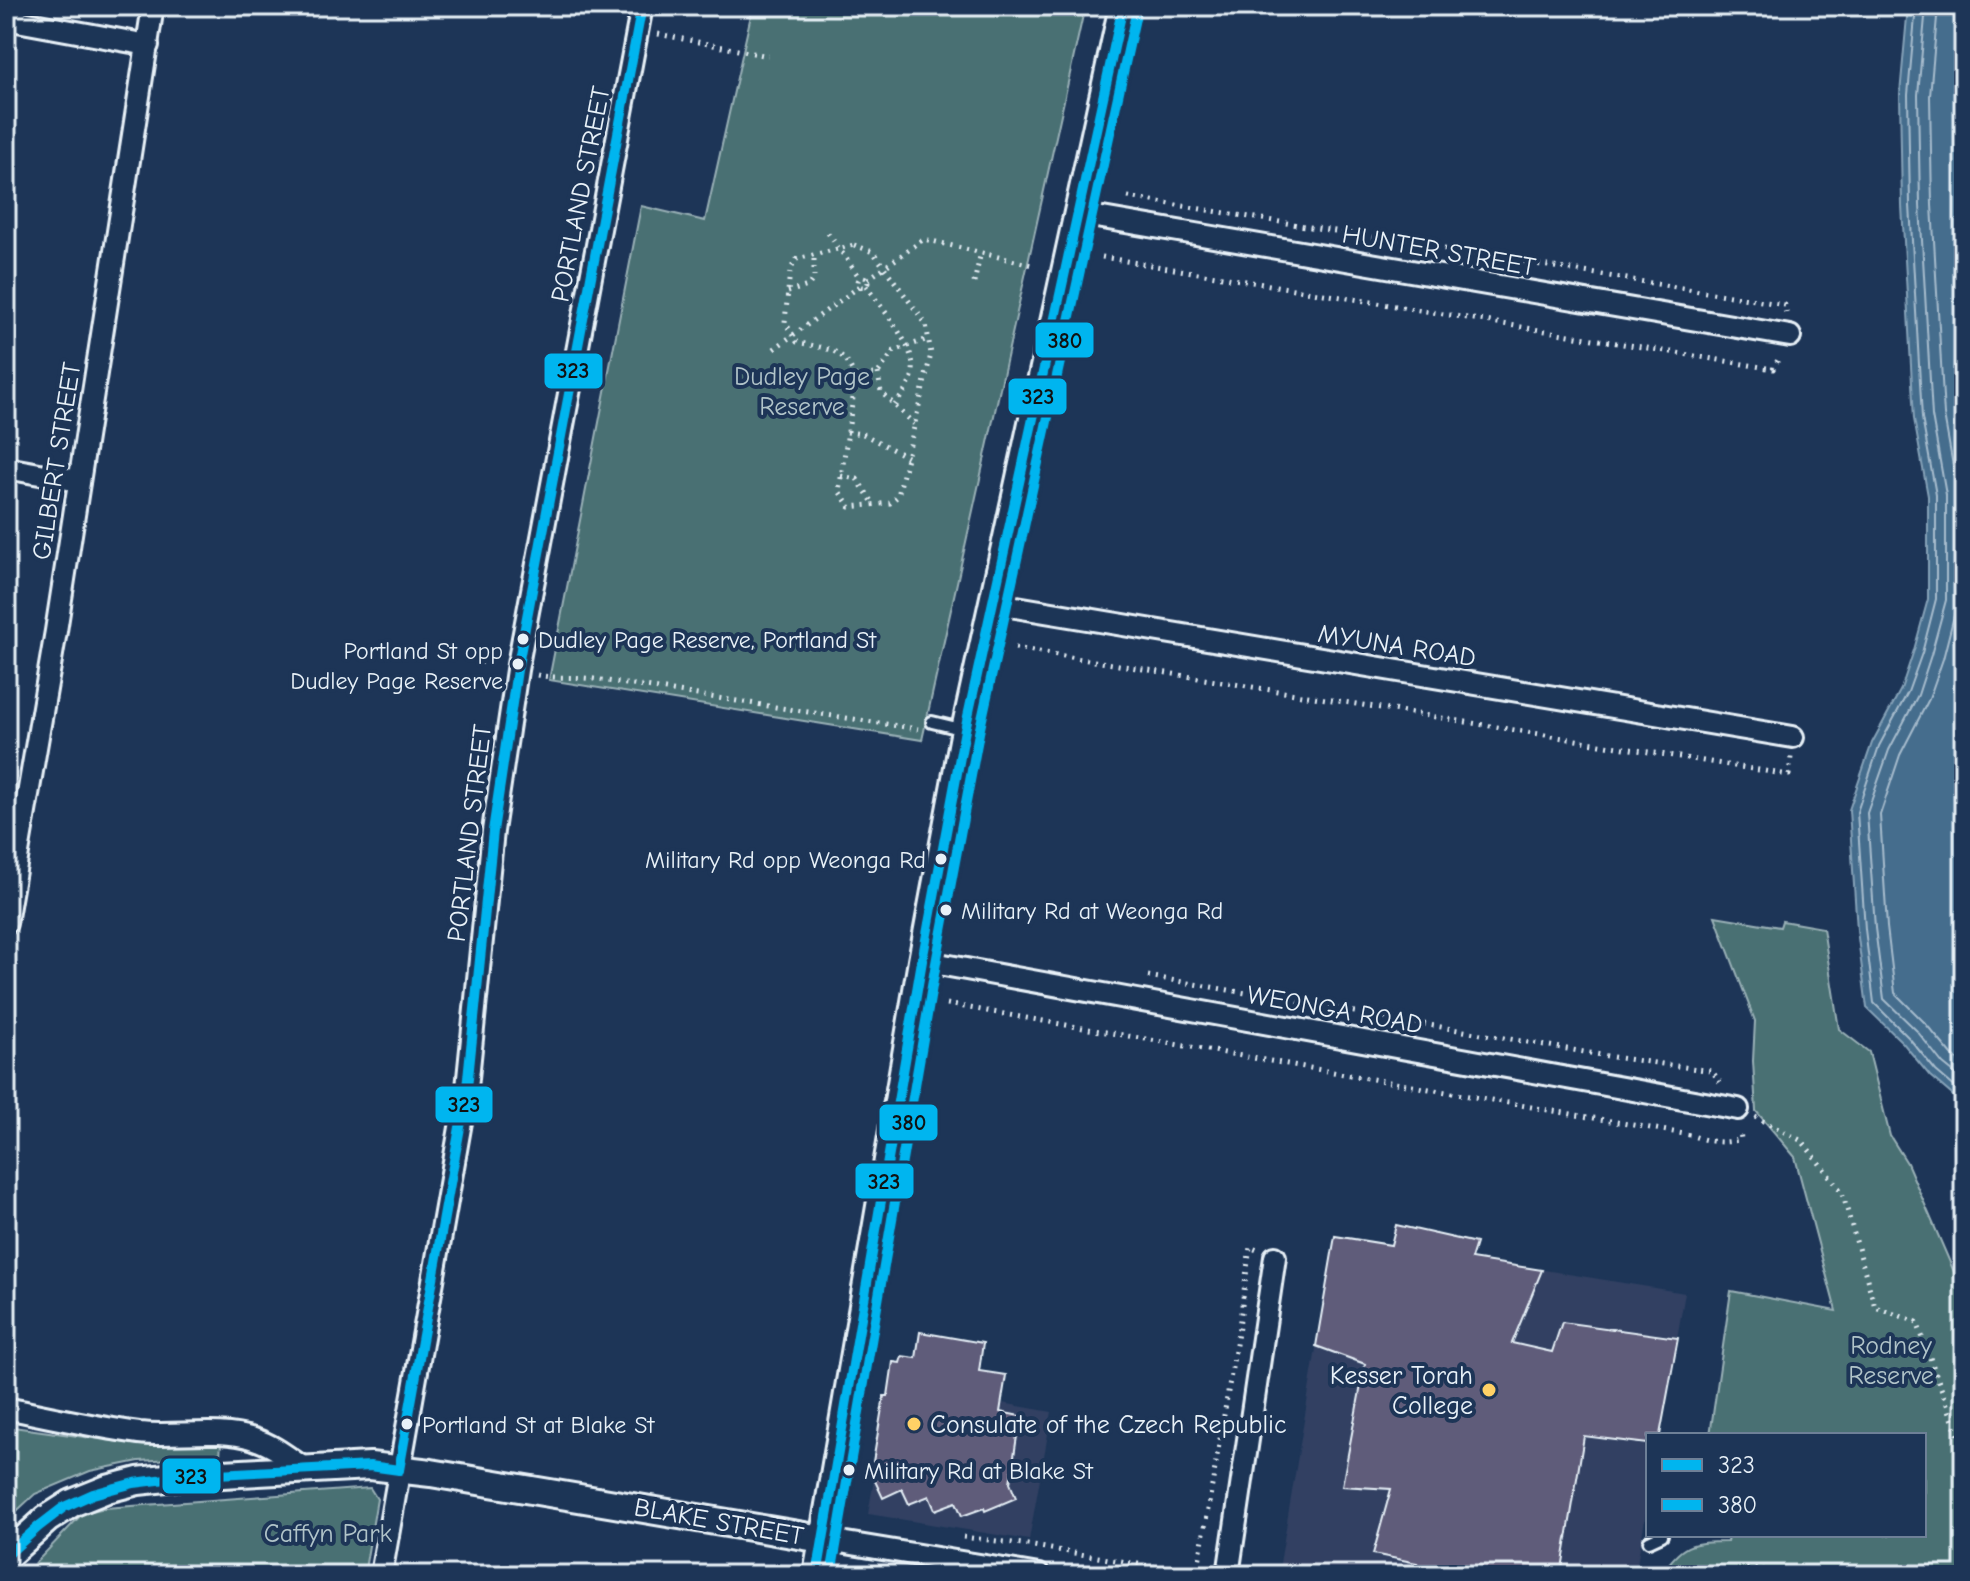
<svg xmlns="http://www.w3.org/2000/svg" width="1970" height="1581" font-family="'Comic Neue',sans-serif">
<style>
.built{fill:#304062}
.green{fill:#4a7073;stroke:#99b0b6;stroke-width:2}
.water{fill:#456d8d;stroke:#86a2b8;stroke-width:2}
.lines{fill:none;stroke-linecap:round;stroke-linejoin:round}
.shore{stroke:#a7bccd;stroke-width:2}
.building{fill:#5e5b7a;stroke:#e8f1f8;stroke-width:2}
.service-casing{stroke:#e8f1f8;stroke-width:16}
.minor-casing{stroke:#e8f1f8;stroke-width:26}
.tertiary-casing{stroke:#e8f1f8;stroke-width:32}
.path{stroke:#e8f1f8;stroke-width:5;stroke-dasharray:2 6;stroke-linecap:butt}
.service{stroke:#1d3557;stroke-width:10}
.minor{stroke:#1d3557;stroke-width:20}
.tertiary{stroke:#1d3557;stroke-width:26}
.bus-1-casing{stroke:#1d3557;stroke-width:16}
.bus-2-casing{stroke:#1d3557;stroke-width:16}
.bus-1{stroke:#00b5ef;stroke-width:10}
.bus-2{stroke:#00b5ef;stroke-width:10}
.bus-dot{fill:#e8f1f8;stroke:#1d3557;stroke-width:3}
.poi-dot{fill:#ffd166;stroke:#1d3557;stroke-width:3}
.labels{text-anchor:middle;stroke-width:8;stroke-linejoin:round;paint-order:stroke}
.bus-label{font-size:24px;fill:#e8f1f8;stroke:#1d3557;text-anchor:start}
.street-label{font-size:26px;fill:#e8f1f8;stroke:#1d3557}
.park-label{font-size:26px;fill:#b1c4c9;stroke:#1d3557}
.poi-label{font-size:26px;fill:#e8f1f8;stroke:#1d3557;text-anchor:end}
.line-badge{stroke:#1d3557;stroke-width:3}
.pale-badge-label{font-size:22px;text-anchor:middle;font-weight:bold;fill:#111}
</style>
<rect width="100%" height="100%" fill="#1d3557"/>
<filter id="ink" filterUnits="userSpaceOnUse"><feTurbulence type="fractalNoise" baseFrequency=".0125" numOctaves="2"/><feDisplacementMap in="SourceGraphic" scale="16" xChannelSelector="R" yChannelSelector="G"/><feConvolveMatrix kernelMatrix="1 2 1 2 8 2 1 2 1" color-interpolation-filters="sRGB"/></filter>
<g filter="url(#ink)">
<g class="built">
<polygon points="1335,1236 1685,1293 1660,1435 1648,1435 1648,1503 1635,1575 1278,1575"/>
<polygon points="891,1383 1052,1412 1029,1540 868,1514"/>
</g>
<g class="green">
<polygon points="753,6 1085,6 922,740 549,680 641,206 705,221"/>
<path d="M1715 916 1780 927 1782 921 1823 928 1839 1029 1869 1052 1890 1136 1907 1163 1964 1295V1575H1661C1681 1544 1691 1542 1727 1542L1728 1535H1924V1435H1710L1731 1291 1836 1311 1795 1157 1756 1111 1753 1061 1755 1021Z"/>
<polygon points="6,1426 149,1446 221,1443 220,1456 139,1461 90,1471 35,1494 6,1521"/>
<polygon points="370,1488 377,1499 364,1575 24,1575 83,1513 105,1508"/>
</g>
<polygon class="water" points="1908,6 1964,6 1964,1105 1930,1076 1903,1043 1867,1008 1857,930 1849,810 1872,743 1901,689 1914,650 1928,599 1928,496 1914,419 1902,206 1900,94"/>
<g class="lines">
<g class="shore">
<polyline points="1916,6 1908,95 1910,205 1922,418 1936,495 1936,599 1922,653 1908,692 1879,746 1857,812 1865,929 1874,1003 1909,1038 1936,1071 1964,1095"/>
<polyline points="1926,6 1918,95 1920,205 1932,416 1946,495 1946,600 1931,655 1918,695 1889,750 1867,813 1875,928 1884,999 1917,1031 1943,1064 1964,1081"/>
<polyline points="1938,6 1930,96 1932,205 1944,415 1958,494 1958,600 1943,659 1929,699 1900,755 1880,815 1887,927 1895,993 1925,1023 1952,1055 1964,1066"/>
</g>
</g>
<g class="building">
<polygon points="1396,1225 1476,1243 1471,1259 1542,1270 1512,1343 1552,1352 1562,1322 1678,1338 1660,1435 1648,1435 1648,1444 1584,1436 1561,1575 1413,1575 1417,1563 1373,1554 1391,1489 1342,1486 1365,1364 1316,1346 1335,1236 1391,1245"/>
<polygon points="920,1332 983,1343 979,1371 1006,1375 1000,1412 1020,1416 1010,1483 1016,1498 985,1511 984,1508 962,1516 956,1502 935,1510 929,1496 909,1504 902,1489 883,1498 875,1481 879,1476 873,1462 884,1396 888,1396 893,1362 900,1363 902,1356 916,1358"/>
</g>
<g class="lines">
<defs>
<g id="service">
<polyline points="932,722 965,730"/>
<polyline points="1649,1541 1662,1535"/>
</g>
<g id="minor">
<polyline points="6,19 148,45"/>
<polyline points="1079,214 1790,336"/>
<polyline points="6,468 79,481"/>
<polyline points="992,603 1793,737"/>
<polyline points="6,923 56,631 153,6"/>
<polyline points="922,961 1738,1109"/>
<path d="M6 1408C50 1417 94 1427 139 1433 177 1437 217 1427 254 1439 274 1445 290 1459 307 1470"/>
<polyline points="822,1539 1039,1575"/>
<polyline points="381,1575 467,1088 493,831 517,670 642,6"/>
<polyline points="1228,1575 1275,1257"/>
</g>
<g id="tertiary">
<polyline points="6,1556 47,1519 72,1503 107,1489 138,1481 185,1476 370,1466 431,1473 822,1539"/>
<polyline points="817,1575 922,961 965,730 1123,6"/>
</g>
</defs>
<use href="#service" class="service-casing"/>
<use href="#minor" class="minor-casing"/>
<use href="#tertiary" class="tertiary-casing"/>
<g class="path">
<polyline points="658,34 768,56"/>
<polyline points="1128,197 1785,305 1786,313"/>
<polyline points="828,233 860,278"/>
<polygon points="854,245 873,252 926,324 931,354 898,496 890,503 850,507 839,491 856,378 846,359 832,350 797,342 785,322 790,270 797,259"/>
<polyline points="1102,257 1773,369 1780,356"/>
<circle cx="863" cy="282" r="5"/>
<polyline points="868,279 924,239 1036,266"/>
<polyline points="974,283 981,252"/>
<path d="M866 286C880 306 916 347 913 371 912 384 902 395 895 405"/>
<polyline points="788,292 808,286 814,278 814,255"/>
<polyline points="774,349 860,286"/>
<polyline points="878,373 881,392 914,424"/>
<polyline points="856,378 878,373 894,351 928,339"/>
<polyline points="847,432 863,434 907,457"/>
<polyline points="841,476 857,479 874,504"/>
<polyline points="1015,648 1789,775 1791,757"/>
<polyline points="481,662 496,666"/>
<path d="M537 675C556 679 574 676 594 679L918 729"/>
<polyline points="1148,976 1613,1057 1712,1071 1720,1082"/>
<path d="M947 1004 1690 1135C1707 1141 1723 1145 1741 1139L1740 1131"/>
<polyline points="1755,1117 1802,1141 1842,1192 1875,1307 1917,1322 1964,1451"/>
<polyline points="963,1537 1022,1544 1202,1575"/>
<polyline points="1197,1574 1239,1327 1250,1247 1257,1250"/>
<polyline points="1733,1575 1745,1567 1797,1575"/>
</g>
<use href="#service" class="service"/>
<use href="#minor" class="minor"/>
<use href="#tertiary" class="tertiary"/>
<defs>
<g id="bus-1">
<polyline points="399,1470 467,1088 493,831 517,670 642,6"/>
<polyline points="6,1556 38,1527 64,1507 93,1494 134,1483 198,1475 370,1466 399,1470"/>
<polyline points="817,1575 922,961 965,730 1123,6"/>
</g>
<polyline id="bus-2" points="831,1575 936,963 979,733 1137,9"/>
</defs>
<use href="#bus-1" class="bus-1-casing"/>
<use href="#bus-2" class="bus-2-casing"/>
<use href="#bus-1" class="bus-1"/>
<use href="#bus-2" class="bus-2"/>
</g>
</g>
<g class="bus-dot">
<circle cx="523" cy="639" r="7"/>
<circle cx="518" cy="664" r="7"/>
<circle cx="941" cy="859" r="7"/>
<circle cx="946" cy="910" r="7"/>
<circle cx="407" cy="1424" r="7"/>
<circle cx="849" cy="1470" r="7"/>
</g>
<g class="poi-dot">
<circle cx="1489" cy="1390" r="8"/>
<circle cx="914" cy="1424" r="8"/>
</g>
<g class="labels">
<g class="bus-label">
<text x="538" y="648">Dudley Page Reserve, Portland St</text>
<text x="503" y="659" text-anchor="end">Portland St opp<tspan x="503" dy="30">Dudley Page Reserve</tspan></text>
<text x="926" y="868" text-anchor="end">Military Rd opp Weonga Rd</text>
<text x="961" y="919">Military Rd at Weonga Rd</text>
<text x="422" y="1433">Portland St at Blake St</text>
<text x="864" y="1479">Military Rd at Blake St</text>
</g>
<g class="street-label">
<text transform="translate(580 194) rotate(-79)" y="9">PORTLAND STREET</text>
<text transform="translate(1439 250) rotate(10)" y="9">HUNTER STREET</text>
<text transform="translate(56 461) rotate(-81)" y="9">GILBERT STREET</text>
<text transform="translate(1397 645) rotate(9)" y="9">MYUNA ROAD</text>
<text transform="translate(469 833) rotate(-83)" y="9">PORTLAND STREET</text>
<text transform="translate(1335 1009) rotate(10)" y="9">WEONGA ROAD</text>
<text transform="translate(719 1521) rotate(10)" y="9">BLAKE STREET</text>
</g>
<g class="park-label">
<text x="802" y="385">Dudley Page<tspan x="802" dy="30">Reserve</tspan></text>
<text x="1891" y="1354">Rodney<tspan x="1891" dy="30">Reserve</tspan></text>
<text x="328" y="1542">Caffyn Park</text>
</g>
<g class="poi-label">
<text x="1473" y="1384">Kesser Torah<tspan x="1473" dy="30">College</tspan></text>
<text x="930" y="1433" text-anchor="start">Consulate of the Czech Republic</text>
</g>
</g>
<g class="line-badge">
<rect x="1034" y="321" width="61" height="38" rx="8" fill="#00b5ef"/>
<rect x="543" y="352" width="61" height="38" rx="8" fill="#00b5ef"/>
<rect x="1007" y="377" width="61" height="39" rx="8" fill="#00b5ef"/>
<rect x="434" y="1085" width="60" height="39" rx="8" fill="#00b5ef"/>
<rect x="878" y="1103" width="61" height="39" rx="8" fill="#00b5ef"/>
<rect x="854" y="1162" width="61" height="38" rx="8" fill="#00b5ef"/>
<rect x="161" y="1457" width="61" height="38" rx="8" fill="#00b5ef"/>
</g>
<g class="pale-badge-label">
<text x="1065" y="348">380</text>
<text x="573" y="378">323</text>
<text x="1038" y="404">323</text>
<text x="464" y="1112">323</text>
<text x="909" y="1130">380</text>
<text x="884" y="1189">323</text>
<text x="191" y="1484">323</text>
</g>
<rect width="1970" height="1581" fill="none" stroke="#1d3557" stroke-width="32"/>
<rect x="16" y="16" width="1938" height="1549" fill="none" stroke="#e8f1f8" stroke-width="3" filter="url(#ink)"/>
<rect x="1646" y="1433" width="280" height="104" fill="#1d3557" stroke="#6e8097" stroke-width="2"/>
<rect x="1662" y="1459" width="40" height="12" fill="#00b5ef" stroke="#6e8097" stroke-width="2"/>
<text x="1718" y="1473" font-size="24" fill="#e8f1f8">323</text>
<rect x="1662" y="1499" width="40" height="12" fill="#00b5ef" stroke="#6e8097" stroke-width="2"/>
<text x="1718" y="1513" font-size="24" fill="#e8f1f8">380</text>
</svg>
